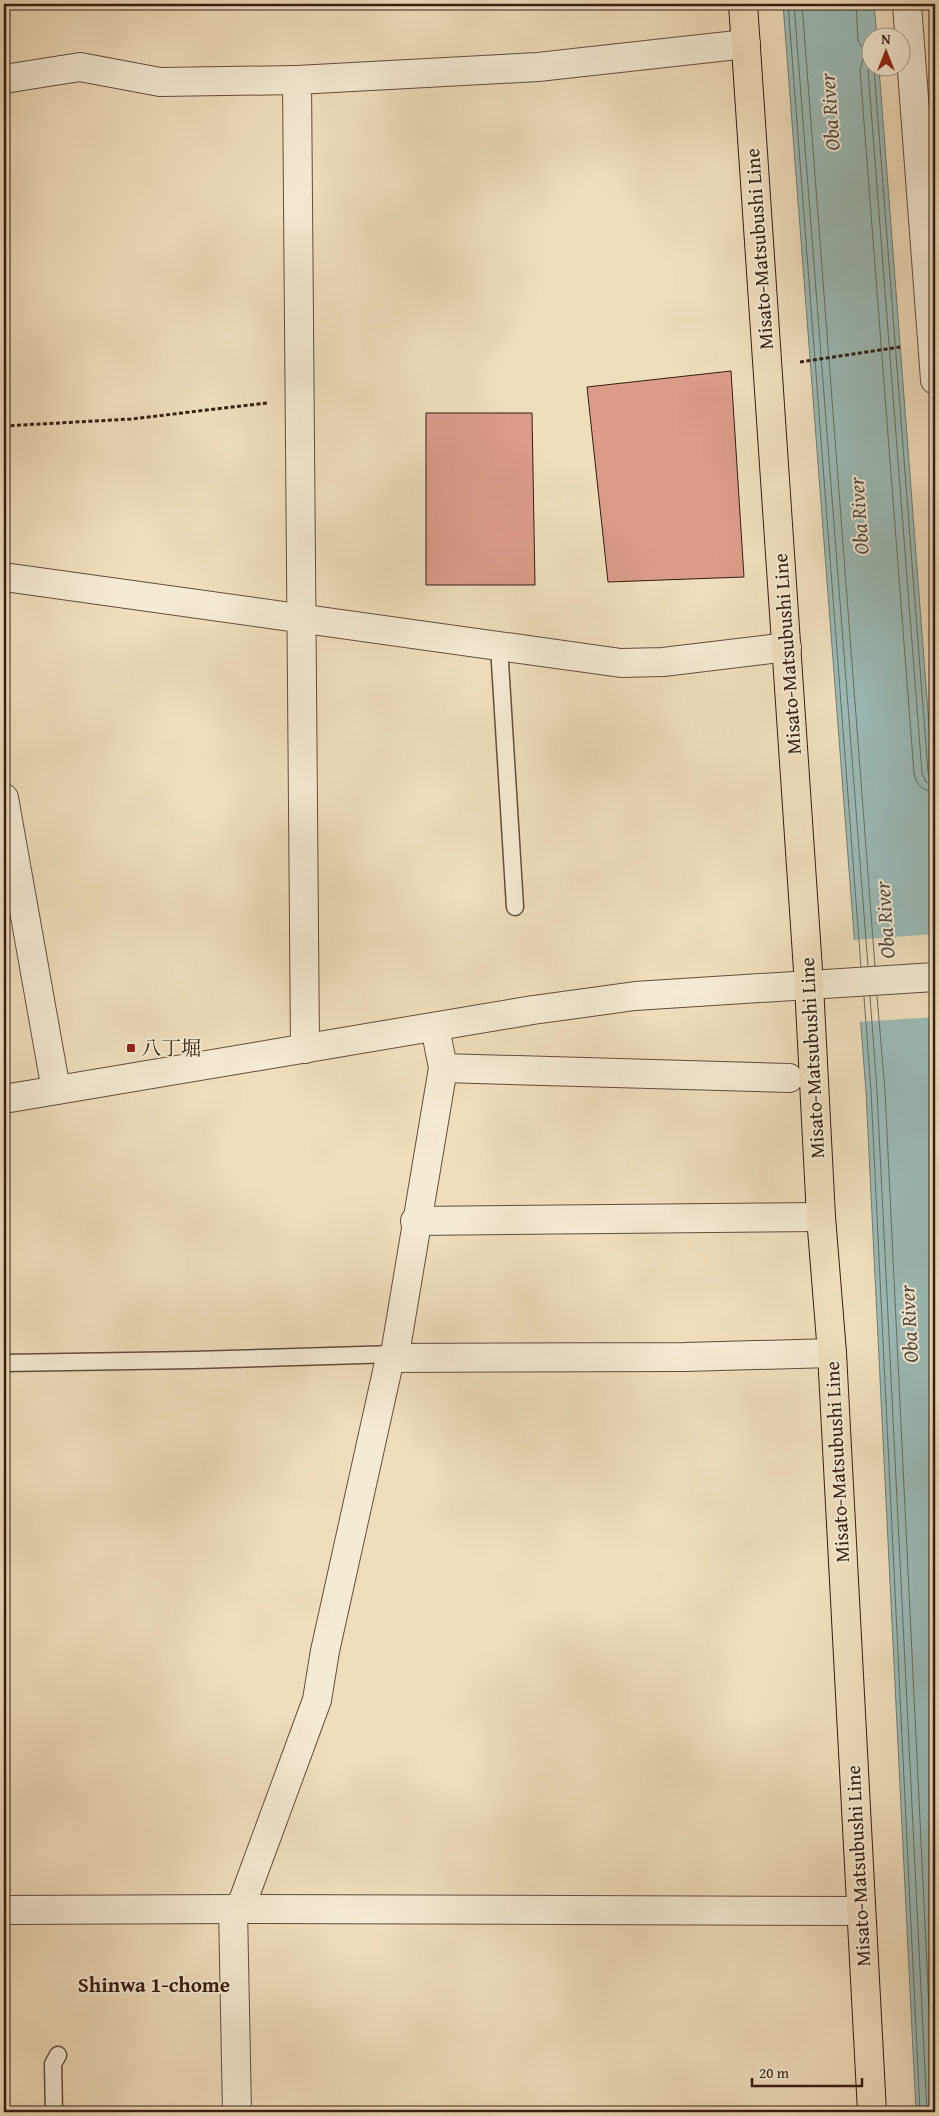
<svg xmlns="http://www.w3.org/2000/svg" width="939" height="2116" font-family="'Gentium Book Plus','Noto Serif JP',serif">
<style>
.water{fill:#9bbbb7;stroke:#727c75}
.pier{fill:#efdebc}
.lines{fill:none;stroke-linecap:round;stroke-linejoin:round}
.shore{stroke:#686c65;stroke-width:1}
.building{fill:#db9c8a;stroke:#351e13}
.service-casing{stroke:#644e3d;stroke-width:19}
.minor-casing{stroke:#644e3d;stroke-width:30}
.tertiary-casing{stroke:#644e3d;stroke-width:30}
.primary-casing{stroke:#351e13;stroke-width:30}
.path{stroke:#351e13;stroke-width:3;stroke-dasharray:4 2.5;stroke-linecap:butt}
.service{stroke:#f5ead3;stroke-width:16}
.minor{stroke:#f5ead3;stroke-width:28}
.tertiary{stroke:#f5ead3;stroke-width:28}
.primary{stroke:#efdebc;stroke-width:28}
.poi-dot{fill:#8f2418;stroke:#f5ead3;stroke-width:2}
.labels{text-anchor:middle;stroke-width:4;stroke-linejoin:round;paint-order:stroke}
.street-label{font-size:20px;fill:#351e13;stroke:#f5ead3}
.poi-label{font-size:20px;fill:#351e13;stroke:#f5ead3;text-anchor:start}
.water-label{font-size:21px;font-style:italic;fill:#544d44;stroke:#f5ead3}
.neighbourhood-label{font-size:21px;font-weight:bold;fill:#351e13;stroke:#f5ead3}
</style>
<rect width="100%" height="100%" fill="#efdebc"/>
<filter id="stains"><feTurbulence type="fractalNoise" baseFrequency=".004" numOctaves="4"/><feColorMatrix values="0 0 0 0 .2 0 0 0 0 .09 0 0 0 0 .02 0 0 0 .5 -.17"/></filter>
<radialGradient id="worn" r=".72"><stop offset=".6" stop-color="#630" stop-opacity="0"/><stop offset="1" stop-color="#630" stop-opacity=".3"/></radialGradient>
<polygon class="water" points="783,4 874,4 877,37 872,38 872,68 879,68 935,804 935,2112 916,2112 866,1092"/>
<polygon class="pier" points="935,934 935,1017 858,1022 852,940"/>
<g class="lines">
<g class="shore">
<polyline points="788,4 861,967"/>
<polyline points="794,4 868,966"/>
<polyline points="802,4 875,966"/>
<path d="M856 4 858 41 866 53 862 62 860 70 914 773C916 785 923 791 935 792"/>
<polyline points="872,60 868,70 922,773 926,782 935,784"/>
<polyline points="874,68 928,772 930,777 935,778"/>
<polyline points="870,996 877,1091 927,2112"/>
<polyline points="877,996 885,1091 934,2112"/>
<polyline points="864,997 871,1091 920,2112"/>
</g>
</g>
<g class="building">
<polygon points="731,371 744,577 608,582 587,387"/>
<polygon points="426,413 532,413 535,585 426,585"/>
</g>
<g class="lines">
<defs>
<g id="service">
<polyline points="499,646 515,907"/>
<polyline points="4,1363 193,1360 395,1354"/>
<polyline points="54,2112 53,2064 58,2055"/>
</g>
<g id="minor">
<polyline points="907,4 935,380"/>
<polyline points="4,79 80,67 160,82 297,80"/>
<polyline points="4,577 621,663 663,662 787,647"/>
<polyline points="4,798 56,1090"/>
<polyline points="305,1049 297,80 538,67 746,44"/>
<polyline points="443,1068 789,1078"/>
<polyline points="415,1221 821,1217"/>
<polyline points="390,1358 685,1357 832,1353"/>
<polyline points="233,1909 237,2112"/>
<polyline points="240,1909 317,1700 325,1651 390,1358 395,1354 443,1068 435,1027"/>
<polyline points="4,1910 240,1909 860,1911"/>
</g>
<polyline id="tertiary" points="4,1099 533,1010 635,996 935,977"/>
<polyline id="primary" points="743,4 809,985 821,1217 832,1353 872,2112"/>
</defs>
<use href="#service" class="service-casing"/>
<use href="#minor" class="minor-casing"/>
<use href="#tertiary" class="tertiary-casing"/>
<use href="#primary" class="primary-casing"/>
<g class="path">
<polyline points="800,362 900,347"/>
<polyline points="4,426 131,419 267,403"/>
</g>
<use href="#service" class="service"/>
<use href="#minor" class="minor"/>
<use href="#tertiary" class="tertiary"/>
<use href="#primary" class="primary"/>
</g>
<rect class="poi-dot" x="126" y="1043" width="10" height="10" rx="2.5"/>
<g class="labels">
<g class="street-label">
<text transform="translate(759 249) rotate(-94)" y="7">Misato-Matsubushi Line</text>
<text transform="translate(787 654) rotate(-94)" y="7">Misato-Matsubushi Line</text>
<text transform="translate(812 1058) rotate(-93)" y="7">Misato-Matsubushi Line</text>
<text transform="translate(837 1462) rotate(-93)" y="7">Misato-Matsubushi Line</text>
<text transform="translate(858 1866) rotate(-93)" y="7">Misato-Matsubushi Line</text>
</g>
<g class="poi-label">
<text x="141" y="1055">八丁堀</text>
</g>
<g class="water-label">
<text transform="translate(830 112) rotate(-94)" y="7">Oba River</text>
<text transform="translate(859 516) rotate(-94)" y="7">Oba River</text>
<text transform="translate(885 920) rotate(-94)" y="7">Oba River</text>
<text transform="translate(909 1324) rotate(-93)" y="7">Oba River</text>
</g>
<g class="neighbourhood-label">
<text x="154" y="1992">Shinwa 1-chome</text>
</g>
</g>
<rect width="939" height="2116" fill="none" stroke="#efdebc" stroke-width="20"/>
<rect x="5" y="5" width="929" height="2106" fill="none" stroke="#351e13" stroke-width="2.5"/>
<rect x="10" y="10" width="919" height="2096" fill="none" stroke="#351e13"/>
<g transform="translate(886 52)"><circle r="24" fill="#f5ead3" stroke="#a89886"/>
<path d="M0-4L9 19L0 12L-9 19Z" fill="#8f2418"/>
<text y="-8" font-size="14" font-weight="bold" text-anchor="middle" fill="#351e13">N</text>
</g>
<path d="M752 2078v8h110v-8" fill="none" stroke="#351e13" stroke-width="2.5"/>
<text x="759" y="2078" font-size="15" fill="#351e13" stroke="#f5ead3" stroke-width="4" paint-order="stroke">20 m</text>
<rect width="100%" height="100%" filter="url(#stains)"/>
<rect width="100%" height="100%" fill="url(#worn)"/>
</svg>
